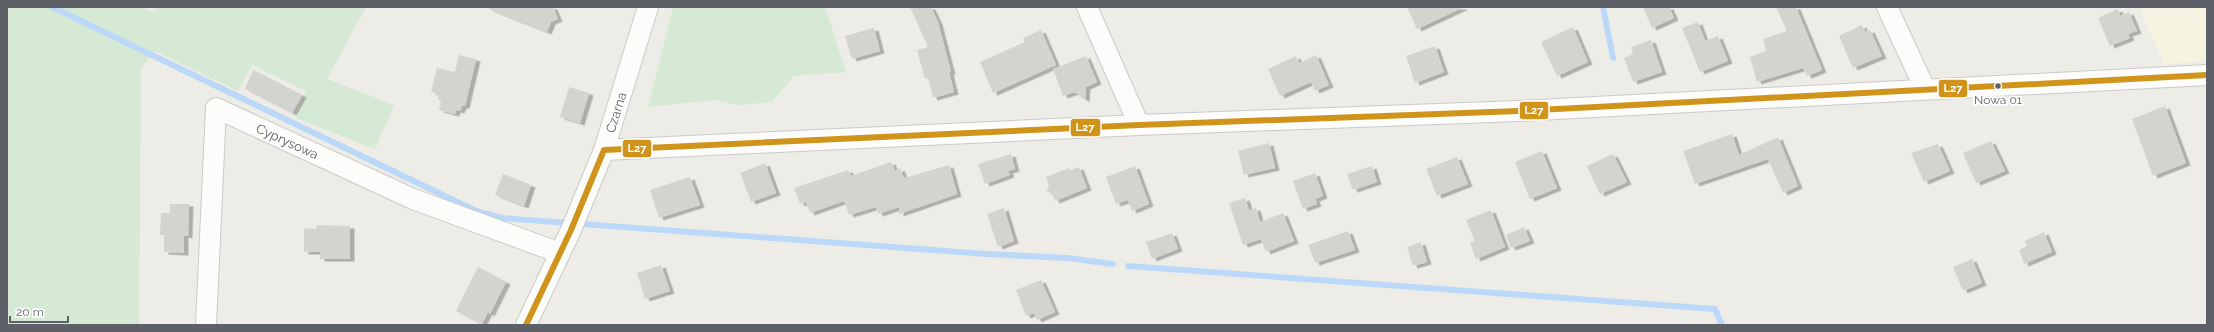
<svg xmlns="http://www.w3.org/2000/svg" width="2214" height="332" font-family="Raleway,sans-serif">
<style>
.commercial{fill:#f6f3e0}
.green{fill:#d5e9d4}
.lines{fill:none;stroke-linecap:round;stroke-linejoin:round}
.stream{stroke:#bbd8f8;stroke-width:6}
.building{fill:#d3d3d0;filter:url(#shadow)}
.minor-casing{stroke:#cacac9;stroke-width:22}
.minor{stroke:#fcfcfb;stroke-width:20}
.bus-1-casing{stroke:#fff;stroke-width:9}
.bus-1{stroke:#d0941a;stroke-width:6}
.bus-dot{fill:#5d6066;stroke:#fff;stroke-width:1.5}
.labels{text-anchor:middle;stroke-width:3.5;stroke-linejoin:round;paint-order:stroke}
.bus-label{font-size:12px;fill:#5d6066;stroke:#fff}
.street-label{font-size:13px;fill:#5d6066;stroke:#fff}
.line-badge{stroke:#fff;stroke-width:1.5}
.badge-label{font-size:11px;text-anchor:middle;font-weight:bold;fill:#fff}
</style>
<defs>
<filter id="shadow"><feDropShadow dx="4.5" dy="2.5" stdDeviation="0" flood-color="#0004"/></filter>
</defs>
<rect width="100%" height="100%" fill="#edece7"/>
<polygon class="commercial" points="2139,7 2206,7 2207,61 2164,64"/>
<g class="green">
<polygon points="7,7 139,7 153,12 158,7 366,7 327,79 394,105 375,149 296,118 306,91 252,65 238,91 155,51 141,68 139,325 7,325"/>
<polygon points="673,7 825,7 846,72 794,76 772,102 738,105 715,100 648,107"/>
</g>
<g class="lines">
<g class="stream">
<polyline points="52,7 476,211 502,218 986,254 1067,258 1113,264"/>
<polyline points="1603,7 1613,58"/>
<polyline points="1128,266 1715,309 1722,325"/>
</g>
</g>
<g class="building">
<polygon points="489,7 553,7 558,19 551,22 547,32 489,9"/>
<polygon points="910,7 931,7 938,22 951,72 949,72 954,92 933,98 928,78 925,79 917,50 928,47"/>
<polygon points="1407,7 1464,7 1417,29"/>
<polygon points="1643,7 1669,7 1674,18 1652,28"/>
<polygon points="1776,7 1796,7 1822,70 1807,76 1803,68 1757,82 1750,57 1766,51 1763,39 1787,31"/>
<polygon points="2118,9 2120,16 2129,12 2137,31 2128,34 2130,38 2110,46 2098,18"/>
<polygon points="1698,22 1705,41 1718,36 1728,61 1700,72 1682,28"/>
<polygon points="1862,25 1865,32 1870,30 1882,56 1853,68 1839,36"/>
<polygon points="1573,27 1588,62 1557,76 1541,42"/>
<polygon points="874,28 880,51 852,59 845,36"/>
<polygon points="1041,30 1056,65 993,93 980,62 1025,42 1023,38"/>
<polygon points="1651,40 1662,72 1633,82 1624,58 1633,54 1631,47"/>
<polygon points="1435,46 1444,72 1415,83 1406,56"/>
<polygon points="459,55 476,59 465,106 462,106 460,111 456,110 455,114 439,110 441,100 438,100 439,94 431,92 437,68 455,72"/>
<polygon points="1316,55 1329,85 1315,91 1311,82 1280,96 1268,69 1296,56 1299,63"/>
<polygon points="1086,56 1097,82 1086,87 1085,100 1075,92 1063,96 1053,69"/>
<polygon points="253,70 302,95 292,113 245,89"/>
<polygon points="569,87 589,93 580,123 560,117"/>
<polygon points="2165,106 2186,163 2153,176 2132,119"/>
<polygon points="1732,134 1739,155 1778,137 1798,186 1783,193 1768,159 1695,184 1683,151"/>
<polygon points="1991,141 2005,171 1976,183 1963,153"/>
<polygon points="1269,143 1275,168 1244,175 1238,151"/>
<polygon points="1938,144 1950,171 1924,182 1911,153"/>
<polygon points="1542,151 1557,188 1530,199 1515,162"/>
<polygon points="1011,154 1015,169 1008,171 1010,175 985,184 978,164"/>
<polygon points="1613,154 1627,182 1600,194 1587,166"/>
<polygon points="1457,157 1468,184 1437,196 1426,169"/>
<polygon points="891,162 895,171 900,168 904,178 949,165 957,194 899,214 899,207 878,214 876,207 849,215 844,201 810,213 806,202 800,204 794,188 848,170 851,176"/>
<polygon points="765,163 776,193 751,202 740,173"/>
<polygon points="1135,166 1149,204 1132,211 1128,200 1116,204 1106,177"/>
<polygon points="1372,166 1377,182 1353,190 1347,174"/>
<polygon points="1079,167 1087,188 1055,201 1052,193 1046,191 1049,186 1046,177 1069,168 1070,170"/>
<polygon points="1315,173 1323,196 1315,199 1317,204 1303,209 1293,181"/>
<polygon points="503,174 531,185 524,206 495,195"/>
<polygon points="690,177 700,205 659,218 650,190"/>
<polygon points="1245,198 1249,210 1256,208 1260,222 1283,213 1294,241 1266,252 1261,239 1243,245 1229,203"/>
<polygon points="170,204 189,204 188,236 184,235 184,253 164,252 164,235 160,235 161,213 170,213"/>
<polygon points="1004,208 1014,241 998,247 987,214"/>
<polygon points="1491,210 1505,247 1476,259 1470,243 1475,241 1466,220"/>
<polygon points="317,225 350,226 350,259 320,259 320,252 304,252 304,228 316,229"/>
<polygon points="1524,227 1530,241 1511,248 1506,235"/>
<polygon points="1348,231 1355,250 1315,263 1308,245"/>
<polygon points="2044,232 2052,252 2024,264 2019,250 2027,246 2025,241"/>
<polygon points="1172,233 1178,249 1152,259 1146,242"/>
<polygon points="1421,242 1427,262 1413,266 1407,247"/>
<polygon points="1972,259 1982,283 1963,291 1953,267"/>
<polygon points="661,265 670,291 645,299 637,273"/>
<polygon points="478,267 506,282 490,314 488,312 482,324 456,311"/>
<polygon points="1041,280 1055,312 1037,320 1034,313 1026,316 1016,290"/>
</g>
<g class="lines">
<defs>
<g id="minor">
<polyline points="1087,7 1139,125"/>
<polyline points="1887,7 1925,89"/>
<polyline points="604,150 1139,125 1518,111 2207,75"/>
<path id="s1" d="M206 325 216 108 413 199 560 253"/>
<path id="s2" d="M526 325 571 230 604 150 648 7"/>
</g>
</defs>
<use href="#minor" class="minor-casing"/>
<use href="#minor" class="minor"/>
<defs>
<polyline id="bus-1" points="526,325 571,230 604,150 1139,125 1518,111 2207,75"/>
</defs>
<use href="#bus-1" class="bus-1-casing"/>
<use href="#bus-1" class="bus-1"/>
</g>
<circle class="bus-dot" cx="1998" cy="86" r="3.5"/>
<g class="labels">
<g class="bus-label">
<text x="1998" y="104">Nowa 01</text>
</g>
<g class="street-label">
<text dy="5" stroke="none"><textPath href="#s2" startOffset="231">Czarna</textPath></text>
<text dy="5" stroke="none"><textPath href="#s1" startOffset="296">Cyprysowa</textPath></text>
</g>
</g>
<g class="line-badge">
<rect x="1938" y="79" width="30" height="19" rx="4" fill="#d0941a"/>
<rect x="1519" y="101" width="30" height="19" rx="4" fill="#d0941a"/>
<rect x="1070" y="118" width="31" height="19" rx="4" fill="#d0941a"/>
<rect x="622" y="139" width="30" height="19" rx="4" fill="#d0941a"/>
</g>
<g class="badge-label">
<text x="1953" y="92">L27</text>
<text x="1534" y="114">L27</text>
<text x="1085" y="131">L27</text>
<text x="637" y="152">L27</text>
</g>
<rect width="2214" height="332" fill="none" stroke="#5d6066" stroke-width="16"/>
<path d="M10 316v6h58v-6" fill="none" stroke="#5d6066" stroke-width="2"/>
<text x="16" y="316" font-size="12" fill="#5d6066" stroke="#ffffff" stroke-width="3" paint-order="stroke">20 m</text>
</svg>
